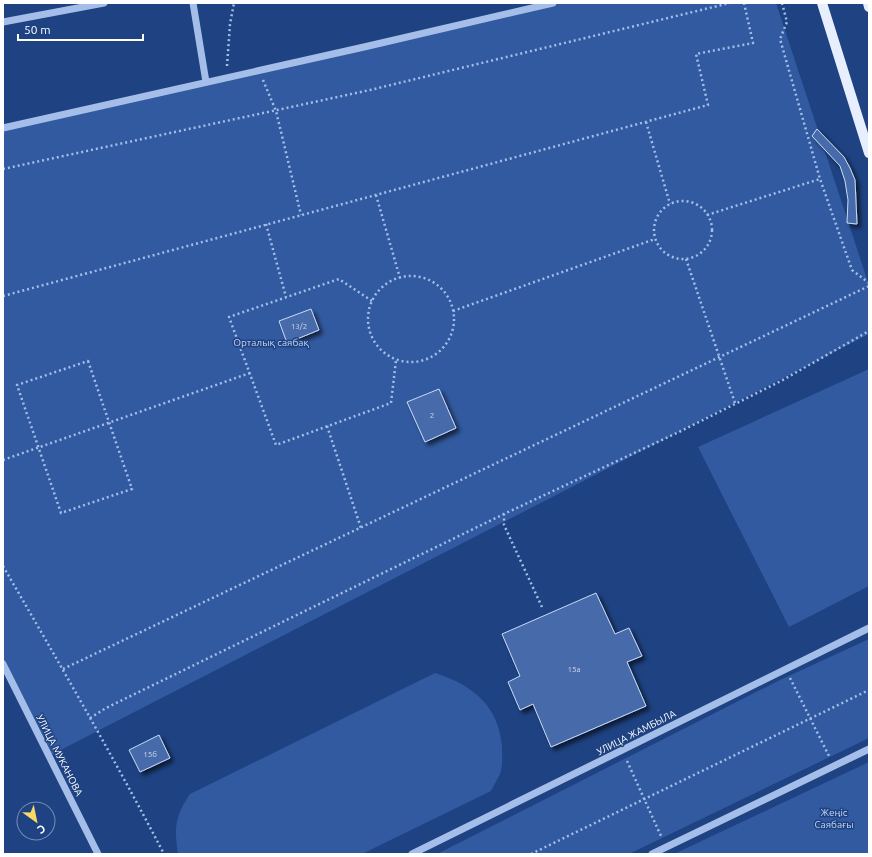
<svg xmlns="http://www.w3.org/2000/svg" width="872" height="857" font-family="Ubuntu,sans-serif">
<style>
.green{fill:#325aa0}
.building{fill:#466bab;stroke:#c8daf7;filter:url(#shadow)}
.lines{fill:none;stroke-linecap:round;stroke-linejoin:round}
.path{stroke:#a4bee9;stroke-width:2.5;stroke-dasharray:2 3;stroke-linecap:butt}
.minor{stroke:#a4bee9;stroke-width:7}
.major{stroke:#e7eefe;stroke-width:10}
.labels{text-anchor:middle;stroke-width:3;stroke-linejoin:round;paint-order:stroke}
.number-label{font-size:8px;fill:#d1daea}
.park-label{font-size:10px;fill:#c8daf7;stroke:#1e4282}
.street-label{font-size:10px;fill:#fff;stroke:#1e4282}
</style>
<defs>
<filter id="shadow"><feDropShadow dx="3.5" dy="3.5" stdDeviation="2" flood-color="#0009"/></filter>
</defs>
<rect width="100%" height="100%" fill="#1e4282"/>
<g class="green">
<polygon points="553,3 776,3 869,285 869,334 49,756 3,664 3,128"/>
<polygon points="869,369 869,586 789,627 698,447"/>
<polygon points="869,639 869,738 629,854 437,854 780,680"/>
<path d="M435 673C473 685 499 706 502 747 502 756 503 766 500 774 497 780 494 785 491 791L362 854H178C174 828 175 816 190 794Z"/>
<polygon points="869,762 869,854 674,854"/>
</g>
<g class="building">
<polygon points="817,129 844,157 850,168 855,180 857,224 847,223 848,200 845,181 840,166 812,136"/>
<polygon points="311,309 319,330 287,343 279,321"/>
<polygon points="439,389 456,428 425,442 407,402"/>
<polygon points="596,593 615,634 629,628 642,656 627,662 646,706 551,747 533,704 520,710 508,682 520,676 502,634"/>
<polygon points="159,735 170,758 140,772 129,750"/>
</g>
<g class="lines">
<g class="path">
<polyline points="782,3 787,22 780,39 820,179 852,270 869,283"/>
<polyline points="227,66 230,24 234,3"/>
<polyline points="263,80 276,111 301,215"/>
<polyline points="646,122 670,204"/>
<polyline points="3,169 370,90 730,3"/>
<polyline points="376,195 400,278"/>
<circle cx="683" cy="230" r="29"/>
<polyline points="707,215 820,179"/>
<polyline points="266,224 286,297"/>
<polyline points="686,259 735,403"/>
<circle cx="411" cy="319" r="43"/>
<polyline points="3,296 708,105 696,54 753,43 744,3"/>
<polyline points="372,301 339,279 229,317 276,445 391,403 396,360"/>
<polyline points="453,311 655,239"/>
<polygon points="88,361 132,489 61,513 17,385"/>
<polyline points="327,426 361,528"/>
<polyline points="3,460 250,373"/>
<path d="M3 566C58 661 113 756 164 854"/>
<polyline points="542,607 504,525 504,514 681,431 781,381 869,331"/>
<polyline points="63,669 869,286"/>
<polyline points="790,678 829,756"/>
<polyline points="90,718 106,708 504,514"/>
<polyline points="627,761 661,836"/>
<polyline points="531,854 869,690"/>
</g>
<g class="minor">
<polyline points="193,3 206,82"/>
<polyline points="3,22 104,3"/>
<polyline points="3,128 364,47 553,3"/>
<polyline points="3,664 98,854"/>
<polyline points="412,854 869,628"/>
<polyline points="652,854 869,749"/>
</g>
<g class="major">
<polyline points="822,3 869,153"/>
<polyline points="868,3 869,7"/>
</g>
</g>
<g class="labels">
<g class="number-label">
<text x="299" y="329">13/2</text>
<text x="432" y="418">2</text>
<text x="574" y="672">15а</text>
<text x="150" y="757">15б</text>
</g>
<g class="park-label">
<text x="271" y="346">Орталық саябақ</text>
<text x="834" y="816">Жеңіс<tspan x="834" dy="12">Саябағы</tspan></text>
</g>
<g class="street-label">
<text transform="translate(636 732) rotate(-27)" y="4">УЛИЦА ЖАМБЫЛА</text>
<text transform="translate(60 755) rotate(63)" y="4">УЛИЦА МУКАНОВА</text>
</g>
</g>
<rect width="872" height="857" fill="none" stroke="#ffffff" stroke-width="8"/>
<g transform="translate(36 821) rotate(147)"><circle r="19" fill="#1e4282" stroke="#788eb4"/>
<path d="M0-3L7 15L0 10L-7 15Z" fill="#f8d963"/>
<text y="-6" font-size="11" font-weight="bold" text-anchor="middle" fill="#ffffff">С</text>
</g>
<path d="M18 34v6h125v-6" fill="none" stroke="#ffffff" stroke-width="2"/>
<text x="24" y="34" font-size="12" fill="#ffffff" stroke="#1e4282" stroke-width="3" paint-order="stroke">50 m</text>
</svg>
